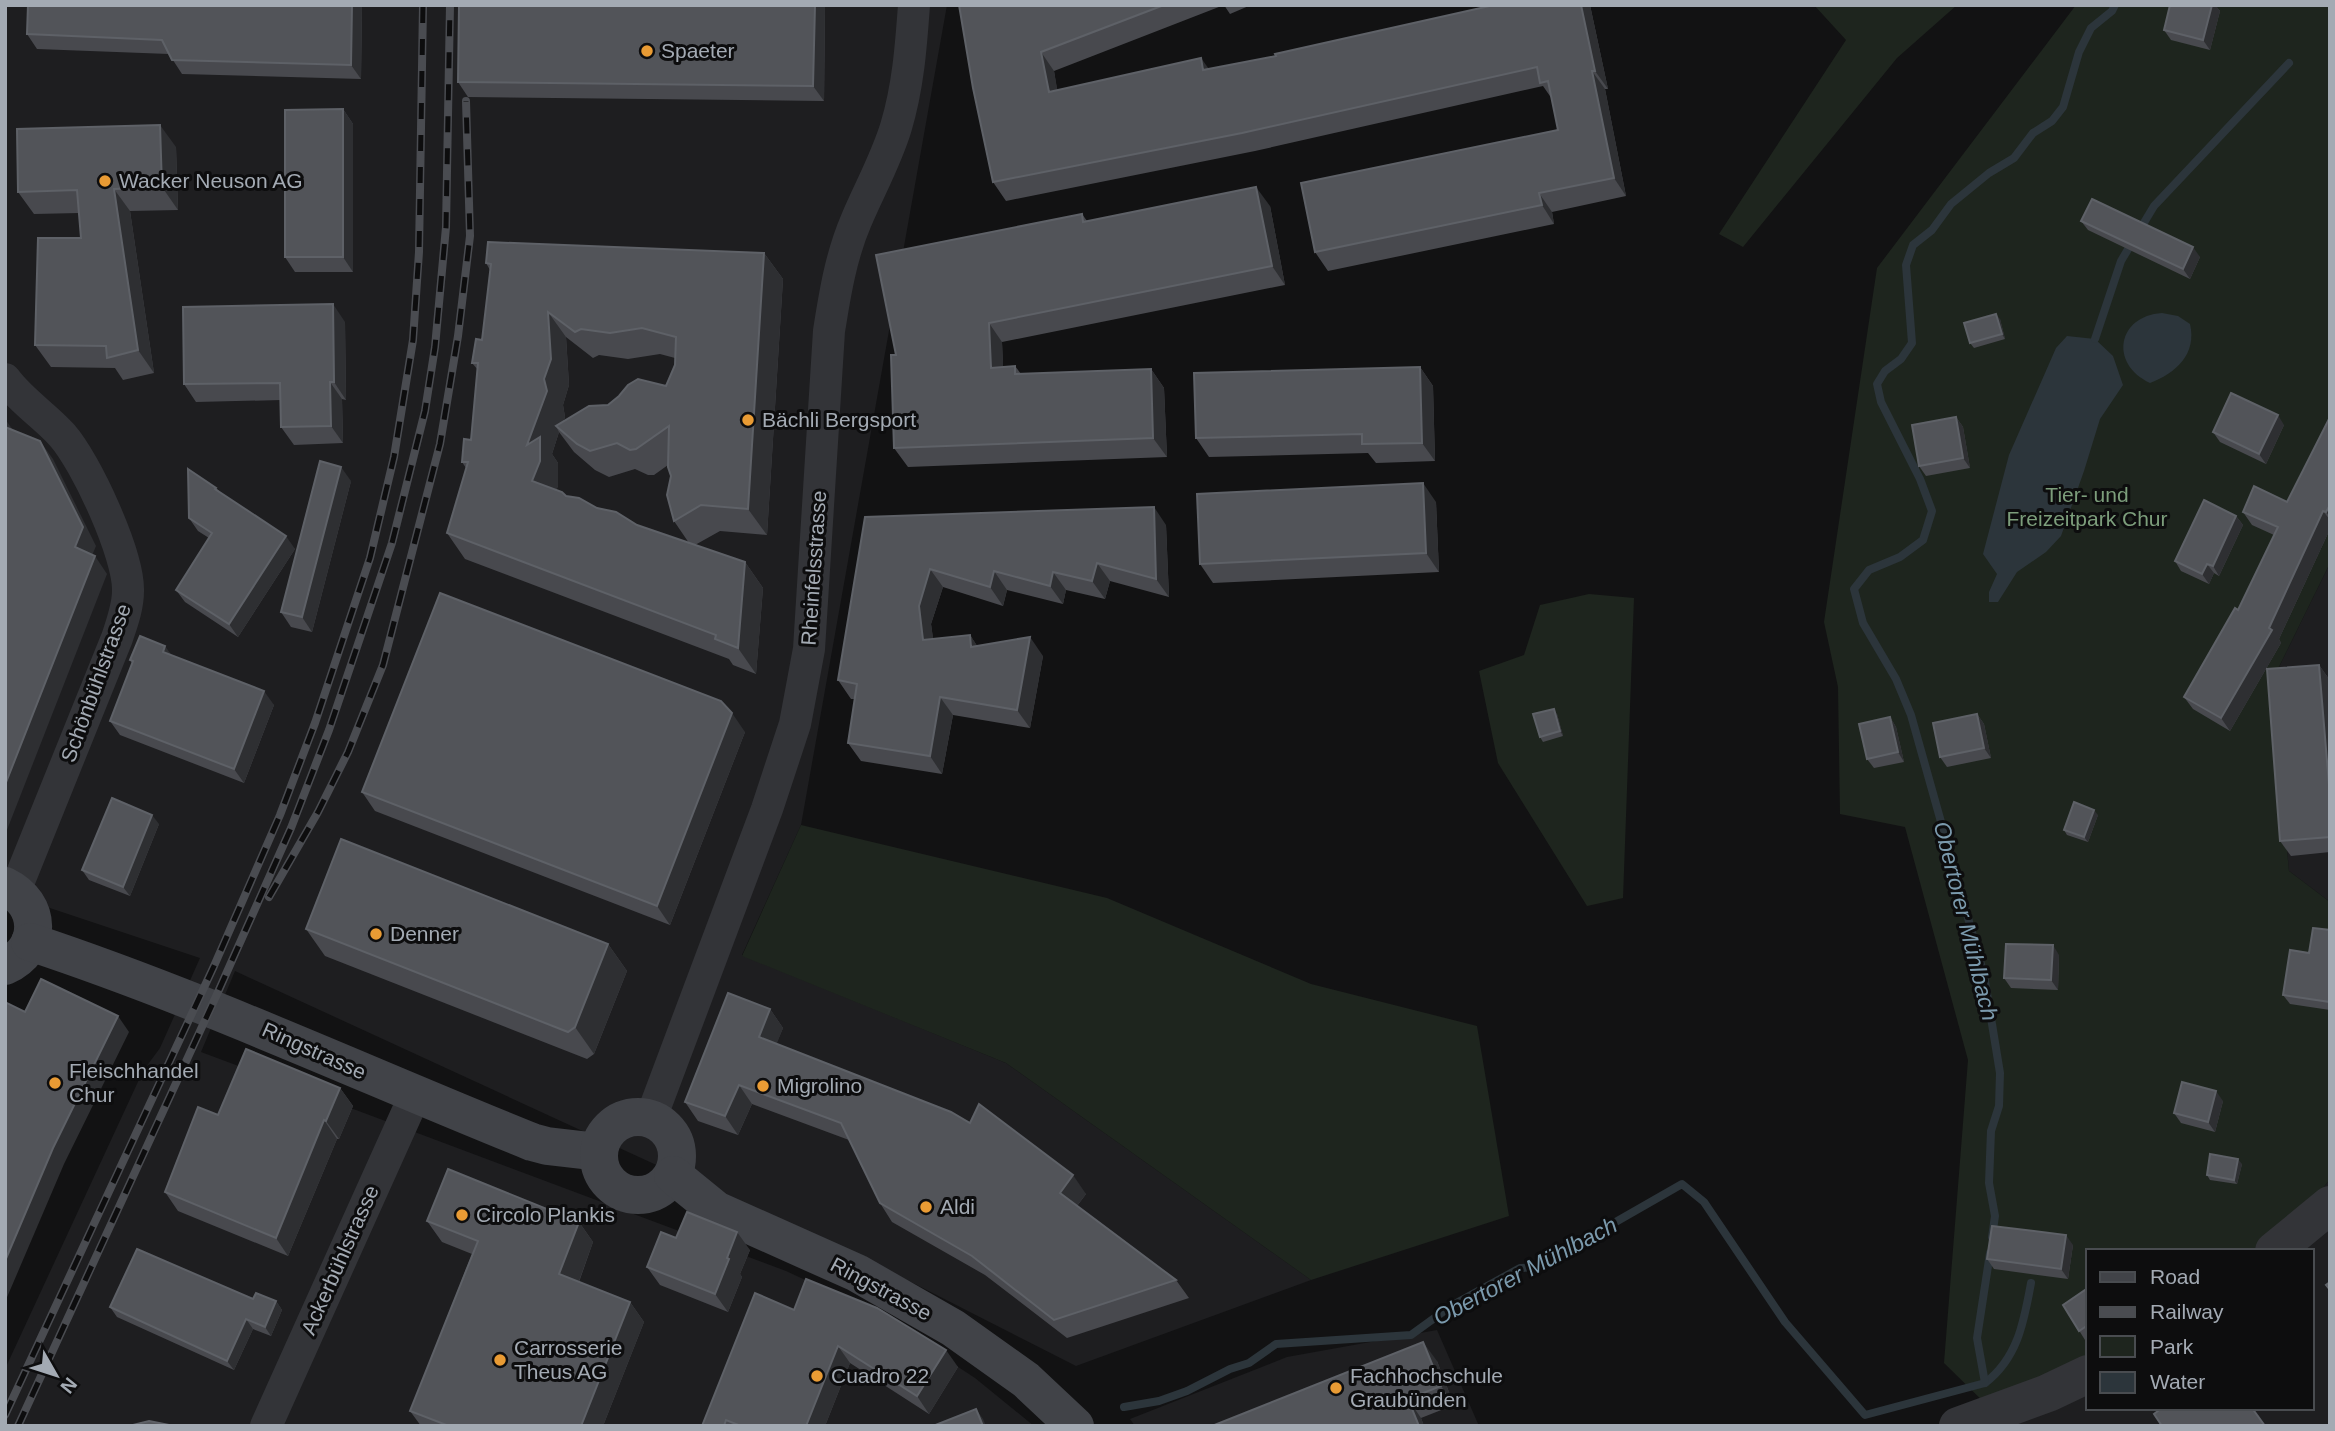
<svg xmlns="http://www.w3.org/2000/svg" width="2335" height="1431" font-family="Helvetica,sans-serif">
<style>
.built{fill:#1e1e20}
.green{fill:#1e251e}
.water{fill:#2c353b}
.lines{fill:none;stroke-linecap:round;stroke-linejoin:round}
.stream{stroke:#2c353b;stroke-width:8}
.minor{stroke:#333438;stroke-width:32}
.tertiary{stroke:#333438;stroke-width:38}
.secondary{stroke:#414348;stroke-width:38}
.rail-casing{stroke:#4a4c51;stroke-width:8}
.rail{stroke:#0d0d0e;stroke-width:5;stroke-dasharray:16;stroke-linecap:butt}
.wall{fill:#48494e;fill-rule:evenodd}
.shaded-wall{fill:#2e2f32}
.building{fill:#525459;stroke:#5e6167;stroke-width:2}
.poi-dot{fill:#e99b34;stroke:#0d0d0e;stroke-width:2.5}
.labels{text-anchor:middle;stroke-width:6;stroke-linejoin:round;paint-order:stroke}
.poi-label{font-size:21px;fill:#a3aab3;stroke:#0d0d0e;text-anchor:start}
.park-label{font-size:21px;fill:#7c9d7b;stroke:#0d0d0e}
.street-label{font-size:21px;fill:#a3aab3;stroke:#0d0d0e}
.water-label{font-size:23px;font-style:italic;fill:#7b9aad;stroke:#0d0d0e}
</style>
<rect width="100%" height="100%" fill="#121213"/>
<g class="built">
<polygon points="5,5 947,5 801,825 742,955 1006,1063 1311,1280 1076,1366 913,1283 235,971 201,1052 786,1271 876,1313 975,1378 1034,1426 5,1426 5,1369 143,1071 160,1048 200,958 5,893"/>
<polygon points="2330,563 2330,902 2289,871 2271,683"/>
<polygon points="2330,1179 2330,1426 1966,1426 2088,1374 2088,1408 2312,1408 2312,1251 2274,1251"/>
<polygon points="1437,1330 1479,1426 1135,1426 1130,1419 1287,1357"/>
</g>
<g class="green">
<polygon points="1814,5 1957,5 1897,58 1743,247 1719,234 1846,40"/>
<polygon points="2076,5 2330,5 2330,563 2271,683 2289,871 2330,902 2330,1179 2274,1251 2088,1251 2088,1374 1995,1413 1944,1363 1968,1060 1905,827 1840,814 1838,687 1824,622 1877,268"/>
<polygon points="1589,594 1634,598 1623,898 1587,906 1498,763 1479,671 1524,655 1540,605"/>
<polygon points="801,825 1107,898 1311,984 1477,1026 1509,1216 1311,1280 1006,1063 742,956"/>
</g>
<g class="water">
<path d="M2162 313 2178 316 2190 324C2197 354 2176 373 2150 383 2109 364 2117 316 2162 313Z"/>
<polygon points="2067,336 2095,339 2113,356 2123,385 2100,419 2084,471 2061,536 2046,552 2017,572 1998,602 1989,602 1989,592 1997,574 1983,554 2009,455 2056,348"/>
</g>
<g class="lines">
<g class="stream">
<polyline points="2095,339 2121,261 2154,206 2289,63"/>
<polyline points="1992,1237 1995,1216 1989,1183 1991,1131 1999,1106 2000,1073 1984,975 1911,715 1896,679 1863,623 1854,589 1869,570 1900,557 1923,540 1932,511 1920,479 1881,402 1877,384 1885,371 1901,359 1912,343 1906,265 1913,245 1932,230 1951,204 1989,173 2014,158 2033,133 2052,121 2063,107 2079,52 2091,28 2112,11 2115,5"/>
<path d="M1985 1383C2018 1358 2024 1321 2031 1283"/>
<polyline points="1124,1407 1159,1401 1187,1391 1230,1369 1249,1363 1276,1344 1411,1335 1451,1306 1520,1268 1537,1267 1682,1184 1704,1202 1785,1322 1865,1415 1985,1383 1977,1338 1990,1253"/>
</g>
<g class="minor">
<path d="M5 379C21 401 44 415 62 435 86 462 129 555 128 591 128 607 122 623 117 638L15 891"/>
<path d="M651 1118 767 809 795 724 809 649 829 331C835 293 841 256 856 221 869 190 886 160 896 127 908 87 911 47 914 5"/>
<polyline points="266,1426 415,1095"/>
</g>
<g class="tertiary">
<polyline points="2274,1251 2330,1205"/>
<polyline points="1958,1426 2048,1393 2088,1374"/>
</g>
<g class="secondary">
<path d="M5 886C42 904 43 949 5 966"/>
<path d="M30 942C202 999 365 1075 532 1142L547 1146 599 1152"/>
<circle cx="638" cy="1156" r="39"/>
<polyline points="673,1175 716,1210 857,1273 953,1328 1026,1380 1075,1426"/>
</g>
<defs>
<g id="rail">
<polyline points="269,897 318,812 348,752 383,665 440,444 458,336 470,236 466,101"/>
<polyline points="5,1415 214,966 280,815 315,723 370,558 394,457 413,340 419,252 423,5"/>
<polyline points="18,1426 218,992 291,828 329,730 392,543 425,411 435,347 446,227 450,5"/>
</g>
</defs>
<use href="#rail" class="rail-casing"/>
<use href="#rail" class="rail"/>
</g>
<g class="wall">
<polygon points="28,5 362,5 361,79 182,74 169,54 37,49 27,34"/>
<polygon points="459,5 825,5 824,101 468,97 458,82"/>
<polygon points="959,5 1251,5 1230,14 1224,5 1054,71 1057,90 1209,69 1276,56 1494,5 1590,5 1608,89 1605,89 1626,196 1552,212 1554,224 1328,271 1315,252 1558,130 1552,99 1543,86 1255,151 1006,201 993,182"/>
<polygon points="2170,5 2215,5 2220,11 2210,50 2171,40 2164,30"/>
<polygon points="343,109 353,124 353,272 295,272 285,257"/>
<polygon points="176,147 178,210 130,211 154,373 123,380 115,368 51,367 35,345 81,238 79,213 34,214 18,192"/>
<polygon points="1270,206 1285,285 1002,342 1003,367 1015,366 1021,374 1151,369 1164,388 1167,457 908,467 894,448 896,355 1082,214 1087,221"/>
<polygon points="2081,221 2200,257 2190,279 2088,230"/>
<path d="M764 253 783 279 767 535 720 531 695 545 745 562 763 588 756 674 733 665 729 659 465 559 447 533 466 468 462 462 471 440 478 370 472 363 482 340 490 270 486 263ZM566 337 593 358 599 355 628 359 660 354 675 358V365L666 386 608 405 563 422 565 417 563 405 569 385ZM559 432 574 452 595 470 609 477 635 469 648 475H654L668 465 671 476 674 521 689 543 637 525 566 496 556 490 558 486V463L552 454Z"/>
<polygon points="2000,319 2005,339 1974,348 1970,343"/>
<polygon points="345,322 346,400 342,399 343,443 294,445 281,427 281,400 196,402 184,384"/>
<polygon points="1420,367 1433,386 1435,461 1376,463 1368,453 1209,457 1196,438"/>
<polygon points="1956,417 1963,427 1970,468 1926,476 1919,466"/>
<polygon points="2330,417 2330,529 2279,639 2281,643 2230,731 2193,709 2184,697 2238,610 2274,535 2252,525 2243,512 2287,502"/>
<polygon points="2284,425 2266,464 2220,442 2213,432"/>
<polygon points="351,481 312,632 291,627 281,612"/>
<polygon points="216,488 220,492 295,549 238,637 185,602 176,590 209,538 198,531 189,518"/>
<polygon points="1436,502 1439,572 1213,583 1200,564"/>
<polygon points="2236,516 2243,525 2219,576 2214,573 2209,584 2181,571 2175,561"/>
<polygon points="865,517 1166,525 1169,597 1110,581 1105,599 1066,590 1063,604 1007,590 1003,606 943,587 931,624 933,639 970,635 977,646 1043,656 1030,728 953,715 942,774 861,761 848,743 855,699 851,699 838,680"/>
<polygon points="172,656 274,705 244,783 120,735 110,721 132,663 130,660"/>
<polygon points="2319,665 2329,679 2330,852 2291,856 2280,841"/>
<polygon points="1557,714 1563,736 1543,742 1540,737"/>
<polygon points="1977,714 1984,724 1991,758 1947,767 1940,757"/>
<polygon points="1890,717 1896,727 1904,762 1874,768 1867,759"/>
<polygon points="745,732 670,925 375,811 362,792"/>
<polygon points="2098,815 2088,842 2067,835 2064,830"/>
<polygon points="159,824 130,896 89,880 82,870"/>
<polygon points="306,929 608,944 627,971 594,1054 587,1059 325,956"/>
<polygon points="2330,930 2330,1010 2290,1004 2283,995 2309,953"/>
<polygon points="2059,955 2058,990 2011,988 2004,978"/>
<polygon points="770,1009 783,1028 776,1044 1086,1194 1077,1206 1176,1280 1189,1298 1067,1338 985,1275 892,1222 880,1203 849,1140 752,1104 738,1135 698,1121 685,1102"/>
<polygon points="340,1088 353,1106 339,1139 337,1139 288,1256 178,1211 165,1192 218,1115"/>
<polygon points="2223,1101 2215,1132 2181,1123 2174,1113"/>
<polygon points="2242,1164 2237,1184 2210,1180 2207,1175"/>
<polygon points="427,1221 579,1222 593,1242 579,1282 630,1302 644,1322 603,1426 421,1426 410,1411 472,1254 442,1242"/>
<polygon points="676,1238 750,1250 740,1274 742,1277 728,1312 660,1285 647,1267"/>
<polygon points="2073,1245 2068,1279 1994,1269 1987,1259"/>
<polygon points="2088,1288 2088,1338 2085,1340 2063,1305"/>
<polygon points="276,1301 282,1310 271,1336 253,1329 234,1370 117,1317 110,1307"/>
<polygon points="794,1310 958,1367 929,1414 850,1363 825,1426 702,1426"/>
<polygon points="1437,1361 1454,1405 1421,1418 1424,1426 1212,1426"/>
</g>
<g class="shaded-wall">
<polygon points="352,5 362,5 361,79 351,65"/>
<polygon points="815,5 825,5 824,101 813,86"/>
<polygon points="1581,5 1590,5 1608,89 1595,71"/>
<polygon points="2212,5 2215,5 2220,11 2210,50 2203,40"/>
<polygon points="1041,52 1054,71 1061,110 1049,92"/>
<polygon points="1201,58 1214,76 1203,70"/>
<polygon points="1592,71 1605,89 1626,196 1614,178"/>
<polygon points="343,109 353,124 353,272 343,257"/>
<polygon points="160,125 176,147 178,210 162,187"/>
<polygon points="1256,187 1270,206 1285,285 1272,266"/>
<polygon points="114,189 130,211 154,373 138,350"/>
<polygon points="1539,193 1552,212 1554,224 1542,205"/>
<polygon points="2193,247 2200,257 2190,279 2183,269"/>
<polygon points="764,253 783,279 767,535 748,509"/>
<polygon points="333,304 345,322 346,400 334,382"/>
<polygon points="548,312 566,337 569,385 563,405 565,417 560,430 556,426 559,432 552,454 558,463 558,486 551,507 532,481 527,445 544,379"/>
<polygon points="1996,314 2000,319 2005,339 2002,334"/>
<polygon points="989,323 1002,342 1004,386 991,368"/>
<polygon points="1420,367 1433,386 1435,461 1422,443"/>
<polygon points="1151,369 1164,388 1167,457 1153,438"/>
<polygon points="330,382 342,399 343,443 331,426"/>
<polygon points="2278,415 2284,425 2266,464 2259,454"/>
<polygon points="1956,417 1963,427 1970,468 1963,458"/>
<polygon points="5,419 18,437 5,430"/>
<polygon points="40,441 53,459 96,546 88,565 75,547"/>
<polygon points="341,467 351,481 312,632 302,617"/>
<polygon points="1423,483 1436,502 1439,572 1426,553"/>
<polygon points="2330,505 2330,517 2326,512"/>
<polygon points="1154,507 1166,525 1169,597 1156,579"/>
<polygon points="2323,511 2330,520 2330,529 2279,639 2281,643 2230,731 2221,718 2269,628"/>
<polygon points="2236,516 2243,525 2219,576 2213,566"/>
<polygon points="286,536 295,549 238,637 229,624"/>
<polygon points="95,556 107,574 5,835 5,785"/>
<polygon points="745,562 763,588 756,674 738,648"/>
<polygon points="1097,563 1110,581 1105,599 1092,581"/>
<polygon points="2207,564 2214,573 2209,584 2202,574"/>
<polygon points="930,569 943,587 931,624 936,658 923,640 919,606"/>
<polygon points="994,571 1007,590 1003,606 990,587"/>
<polygon points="1053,572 1066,590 1063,604 1050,586"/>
<polygon points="970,635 982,653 971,647"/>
<polygon points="1030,637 1043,656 1030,728 1017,710"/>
<polygon points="165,646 175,660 163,652"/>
<polygon points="2319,665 2329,679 2330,683 2330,797"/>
<polygon points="264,691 274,705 244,783 234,769"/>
<polygon points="940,697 953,715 942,774 930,756"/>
<polygon points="1554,709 1557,714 1563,736 1560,731"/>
<polygon points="732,713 745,732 670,925 657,906"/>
<polygon points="1977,714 1984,724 1991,758 1984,748"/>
<polygon points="1890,717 1896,727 1904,762 1898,752"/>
<polygon points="2094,810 2098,815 2088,842 2084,837"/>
<polygon points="152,815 159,824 130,896 123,887"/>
<polygon points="608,944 627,971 594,1054 575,1027"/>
<polygon points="2053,945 2059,955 2058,990 2051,980"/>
<polygon points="770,1009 783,1028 772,1056 759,1037"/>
<polygon points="118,1016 129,1032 64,1164 5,1302 5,1261 53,1148"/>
<polygon points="739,1085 752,1104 738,1135 725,1116"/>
<polygon points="340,1088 353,1106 339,1139 326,1121"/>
<polygon points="2216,1091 2223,1101 2215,1132 2208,1122"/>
<polygon points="324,1120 337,1139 288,1256 276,1238"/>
<polygon points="2238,1159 2242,1164 2237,1184 2234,1180"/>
<polygon points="1073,1175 1086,1194 1073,1211 1060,1193"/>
<polygon points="579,1222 593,1242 574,1295 559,1274"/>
<polygon points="737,1232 750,1250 740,1274 742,1277 728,1312 715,1294 727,1258"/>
<polygon points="2066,1235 2073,1245 2068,1279 2061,1269"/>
<polygon points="276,1301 282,1310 271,1336 265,1327"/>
<polygon points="630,1302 644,1322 603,1426 581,1426"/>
<polygon points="246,1319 253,1329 234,1370 227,1361"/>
<polygon points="1423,1342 1437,1361 1454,1405 1441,1386"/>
<polygon points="838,1346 850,1363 825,1426 806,1426"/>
<polygon points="946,1350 958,1367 929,1414 917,1396"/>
<polygon points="1408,1399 1421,1418 1424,1426 1419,1426"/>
<polygon points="976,1409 983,1419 986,1426 983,1426"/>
</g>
<g class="building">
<polygon points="28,5 352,5 351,65 172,60 162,40 27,34"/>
<polygon points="459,5 815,5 813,86 458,82"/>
<polygon points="959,5 1164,5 1041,52 1049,92 1201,58 1203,70 1276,56 1275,54 1494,5 1581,5 1595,71 1592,71 1614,178 1539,193 1542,205 1315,252 1301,183 1558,130 1548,81 1540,83 1537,67 1242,133 993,182 973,88"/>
<polygon points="2170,5 2212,5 2203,40 2164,30"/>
<polygon points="343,109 343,257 285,257 285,110"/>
<polygon points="160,125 162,187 114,189 138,350 107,358 106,346 35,345 38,238 81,238 77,190 18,192 17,129"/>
<polygon points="1256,187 1272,266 989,323 991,368 1015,366 1015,374 1151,369 1153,438 894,448 891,355 896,355 876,255 1082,214 1083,222"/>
<polygon points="2092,199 2193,247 2183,269 2081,221"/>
<polygon points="488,242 764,253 748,509 701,505 674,521 667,495 671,476 668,467 669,426 636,449 630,450 617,443 590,451 577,444 556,426 589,406 608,405 619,396 628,385 638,379 666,386 675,365 676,337 642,328 610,333 581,329 575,332 548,312 551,359 544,379 547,391 527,445 540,437 540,461 532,481 562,492 566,496 579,498 597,508 616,512 637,525 745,562 738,648 715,639 716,635 447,533 468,462 462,462 464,439 471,440 478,363 472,363 476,339 482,340 491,264 486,263"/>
<polygon points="333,304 334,382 330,382 331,426 281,427 280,383 184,384 183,307"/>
<polygon points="1996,314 2002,334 1970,343 1964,323"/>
<polygon points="1420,367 1422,443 1362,444 1362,434 1196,438 1194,373"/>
<polygon points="2231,393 2278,415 2259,454 2213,432"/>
<polygon points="1956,417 1963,458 1919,466 1912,425"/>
<polygon points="2330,417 2330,505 2326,512 2323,511 2269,628 2272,630 2221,718 2184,697 2235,608 2238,610 2278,527 2243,512 2254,486 2287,502"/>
<polygon points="5,427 40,441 83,527 75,547 95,556 5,785"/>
<polygon points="320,461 341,467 302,617 281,612"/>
<polygon points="188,469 216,488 215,489 286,536 229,624 176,590 212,533 189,518"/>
<polygon points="1423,483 1426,553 1200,564 1197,494"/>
<polygon points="2204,500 2236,516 2213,566 2207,564 2202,574 2175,561"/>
<polygon points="1154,507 1156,579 1097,563 1092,581 1053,572 1050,586 994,571 990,587 930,569 919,606 923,640 970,635 971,647 1030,637 1017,710 940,697 930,756 848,743 857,684 838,680 865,517"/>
<polygon points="440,593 721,701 732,713 657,906 362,792"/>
<polygon points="140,636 165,646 163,652 264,691 234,769 110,721 133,661 130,660"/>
<polygon points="2319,665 2330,797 2330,837 2280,841 2267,669"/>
<polygon points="1554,709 1560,731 1540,737 1533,714"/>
<polygon points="1977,714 1984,748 1940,757 1933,723"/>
<polygon points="1890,717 1898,752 1867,759 1859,724"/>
<polygon points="112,798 152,815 123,887 82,870"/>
<polygon points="2074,802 2094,810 2084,837 2064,830"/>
<polygon points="341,839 608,944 575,1027 568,1032 306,929"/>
<polygon points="2313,928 2330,930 2330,1002 2283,995 2290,950 2309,953"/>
<polygon points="2006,944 2053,945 2051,980 2004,978"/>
<polygon points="41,979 118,1016 53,1148 5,1261 5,1002 25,1012"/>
<polygon points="728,993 770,1009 759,1037 951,1112 970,1123 979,1104 1073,1175 1060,1193 1176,1280 1054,1320 972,1256 880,1203 841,1123 739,1085 725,1116 685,1102"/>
<polygon points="246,1049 340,1088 326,1121 324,1120 276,1238 165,1192 198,1107 218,1115"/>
<polygon points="2182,1082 2216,1091 2208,1122 2174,1113"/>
<polygon points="2210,1154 2238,1159 2234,1180 2207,1175"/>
<polygon points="448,1169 579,1222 559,1274 630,1302 581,1426 449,1426 410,1411 478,1241 427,1221"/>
<polygon points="687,1212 737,1232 727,1258 729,1259 715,1294 647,1267 661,1232 676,1238"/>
<polygon points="1992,1226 2066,1235 2061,1269 1987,1259"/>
<polygon points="137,1249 253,1299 256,1293 276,1301 265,1327 246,1319 227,1361 110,1307"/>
<polygon points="806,1279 877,1308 946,1350 917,1396 838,1346 806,1426 741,1426 726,1420 724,1426 702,1426 755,1293 794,1310"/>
<polygon points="2330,1282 2330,1290 2326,1285"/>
<polygon points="2088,1288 2088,1325 2079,1331 2063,1305"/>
<polygon points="1423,1342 1441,1386 1408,1399 1419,1426 1212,1426"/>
<polygon points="2162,1408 2252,1408 2265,1426 2162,1426 2154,1414"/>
<polygon points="976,1409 983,1426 933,1426"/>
<polygon points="149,1421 174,1426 129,1426"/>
</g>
<g class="poi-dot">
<circle cx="647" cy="51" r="7"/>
<circle cx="105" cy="181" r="7"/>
<circle cx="748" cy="420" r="7"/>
<circle cx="376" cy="934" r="7"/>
<circle cx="55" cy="1083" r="7"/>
<circle cx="763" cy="1086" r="7"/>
<circle cx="926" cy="1207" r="7"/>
<circle cx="462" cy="1215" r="7"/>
<circle cx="500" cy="1360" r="7"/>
<circle cx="817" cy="1376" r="7"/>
<circle cx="1336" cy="1388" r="7"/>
</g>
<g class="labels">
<g class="poi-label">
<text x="661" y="58">Spaeter</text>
<text x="119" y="188">Wacker Neuson AG</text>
<text x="762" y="427">Bächli Bergsport</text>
<text x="390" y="941">Denner</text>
<text x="69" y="1078">Fleischhandel<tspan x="69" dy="24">Chur</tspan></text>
<text x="777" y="1093">Migrolino</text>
<text x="940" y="1214">Aldi</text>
<text x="476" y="1222">Circolo Plankis</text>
<text x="514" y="1355">Carrosserie<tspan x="514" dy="24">Theus AG</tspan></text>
<text x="831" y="1383">Cuadro 22</text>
<text x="1350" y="1383">Fachhochschule<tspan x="1350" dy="24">Graubünden</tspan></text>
</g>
<g class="park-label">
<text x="2087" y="502">Tier- und<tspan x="2087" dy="24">Freizeitpark Chur</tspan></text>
</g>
<g class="street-label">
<text transform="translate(814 568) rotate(-86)" y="7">Rheinfelsstrasse</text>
<text transform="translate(96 683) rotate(-70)" y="7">Schönbühlstrasse</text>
<text transform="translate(314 1051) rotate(24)" y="7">Ringstrasse</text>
<text transform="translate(340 1260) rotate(-66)" y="7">Ackerbühlstrasse</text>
<text transform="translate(881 1289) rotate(28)" y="7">Ringstrasse</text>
</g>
<g class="water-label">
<text transform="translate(1966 921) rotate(76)" y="8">Obertorer Mühlbach</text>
<text transform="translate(1525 1271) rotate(-28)" y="8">Obertorer Mühlbach</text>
</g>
</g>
<rect width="2335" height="1431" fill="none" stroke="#a3aab3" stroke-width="14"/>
<rect x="2086" y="1249" width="228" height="161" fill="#0d0d0e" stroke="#494c50" stroke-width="2"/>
<rect x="2100" y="1272" width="35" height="10" fill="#414348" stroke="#494c50" stroke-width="2"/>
<text x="2150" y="1284" font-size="21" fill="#a3aab3">Road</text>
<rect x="2100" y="1307" width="35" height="10" fill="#4a4c51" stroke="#494c50" stroke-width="2"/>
<text x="2150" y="1319" font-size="21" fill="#a3aab3">Railway</text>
<rect x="2100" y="1336" width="35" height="21" fill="#1e251e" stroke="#494c50" stroke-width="2"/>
<text x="2150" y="1354" font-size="21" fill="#a3aab3">Park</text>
<rect x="2100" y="1372" width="35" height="21" fill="#2c353b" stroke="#494c50" stroke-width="2"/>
<text x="2150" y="1389" font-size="21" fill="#a3aab3">Water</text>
<g transform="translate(56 1375) rotate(129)" stroke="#0d0d0e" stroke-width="5" paint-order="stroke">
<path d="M0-5L12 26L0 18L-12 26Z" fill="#a3aab3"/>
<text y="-10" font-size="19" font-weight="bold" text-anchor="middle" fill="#a3aab3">N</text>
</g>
</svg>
